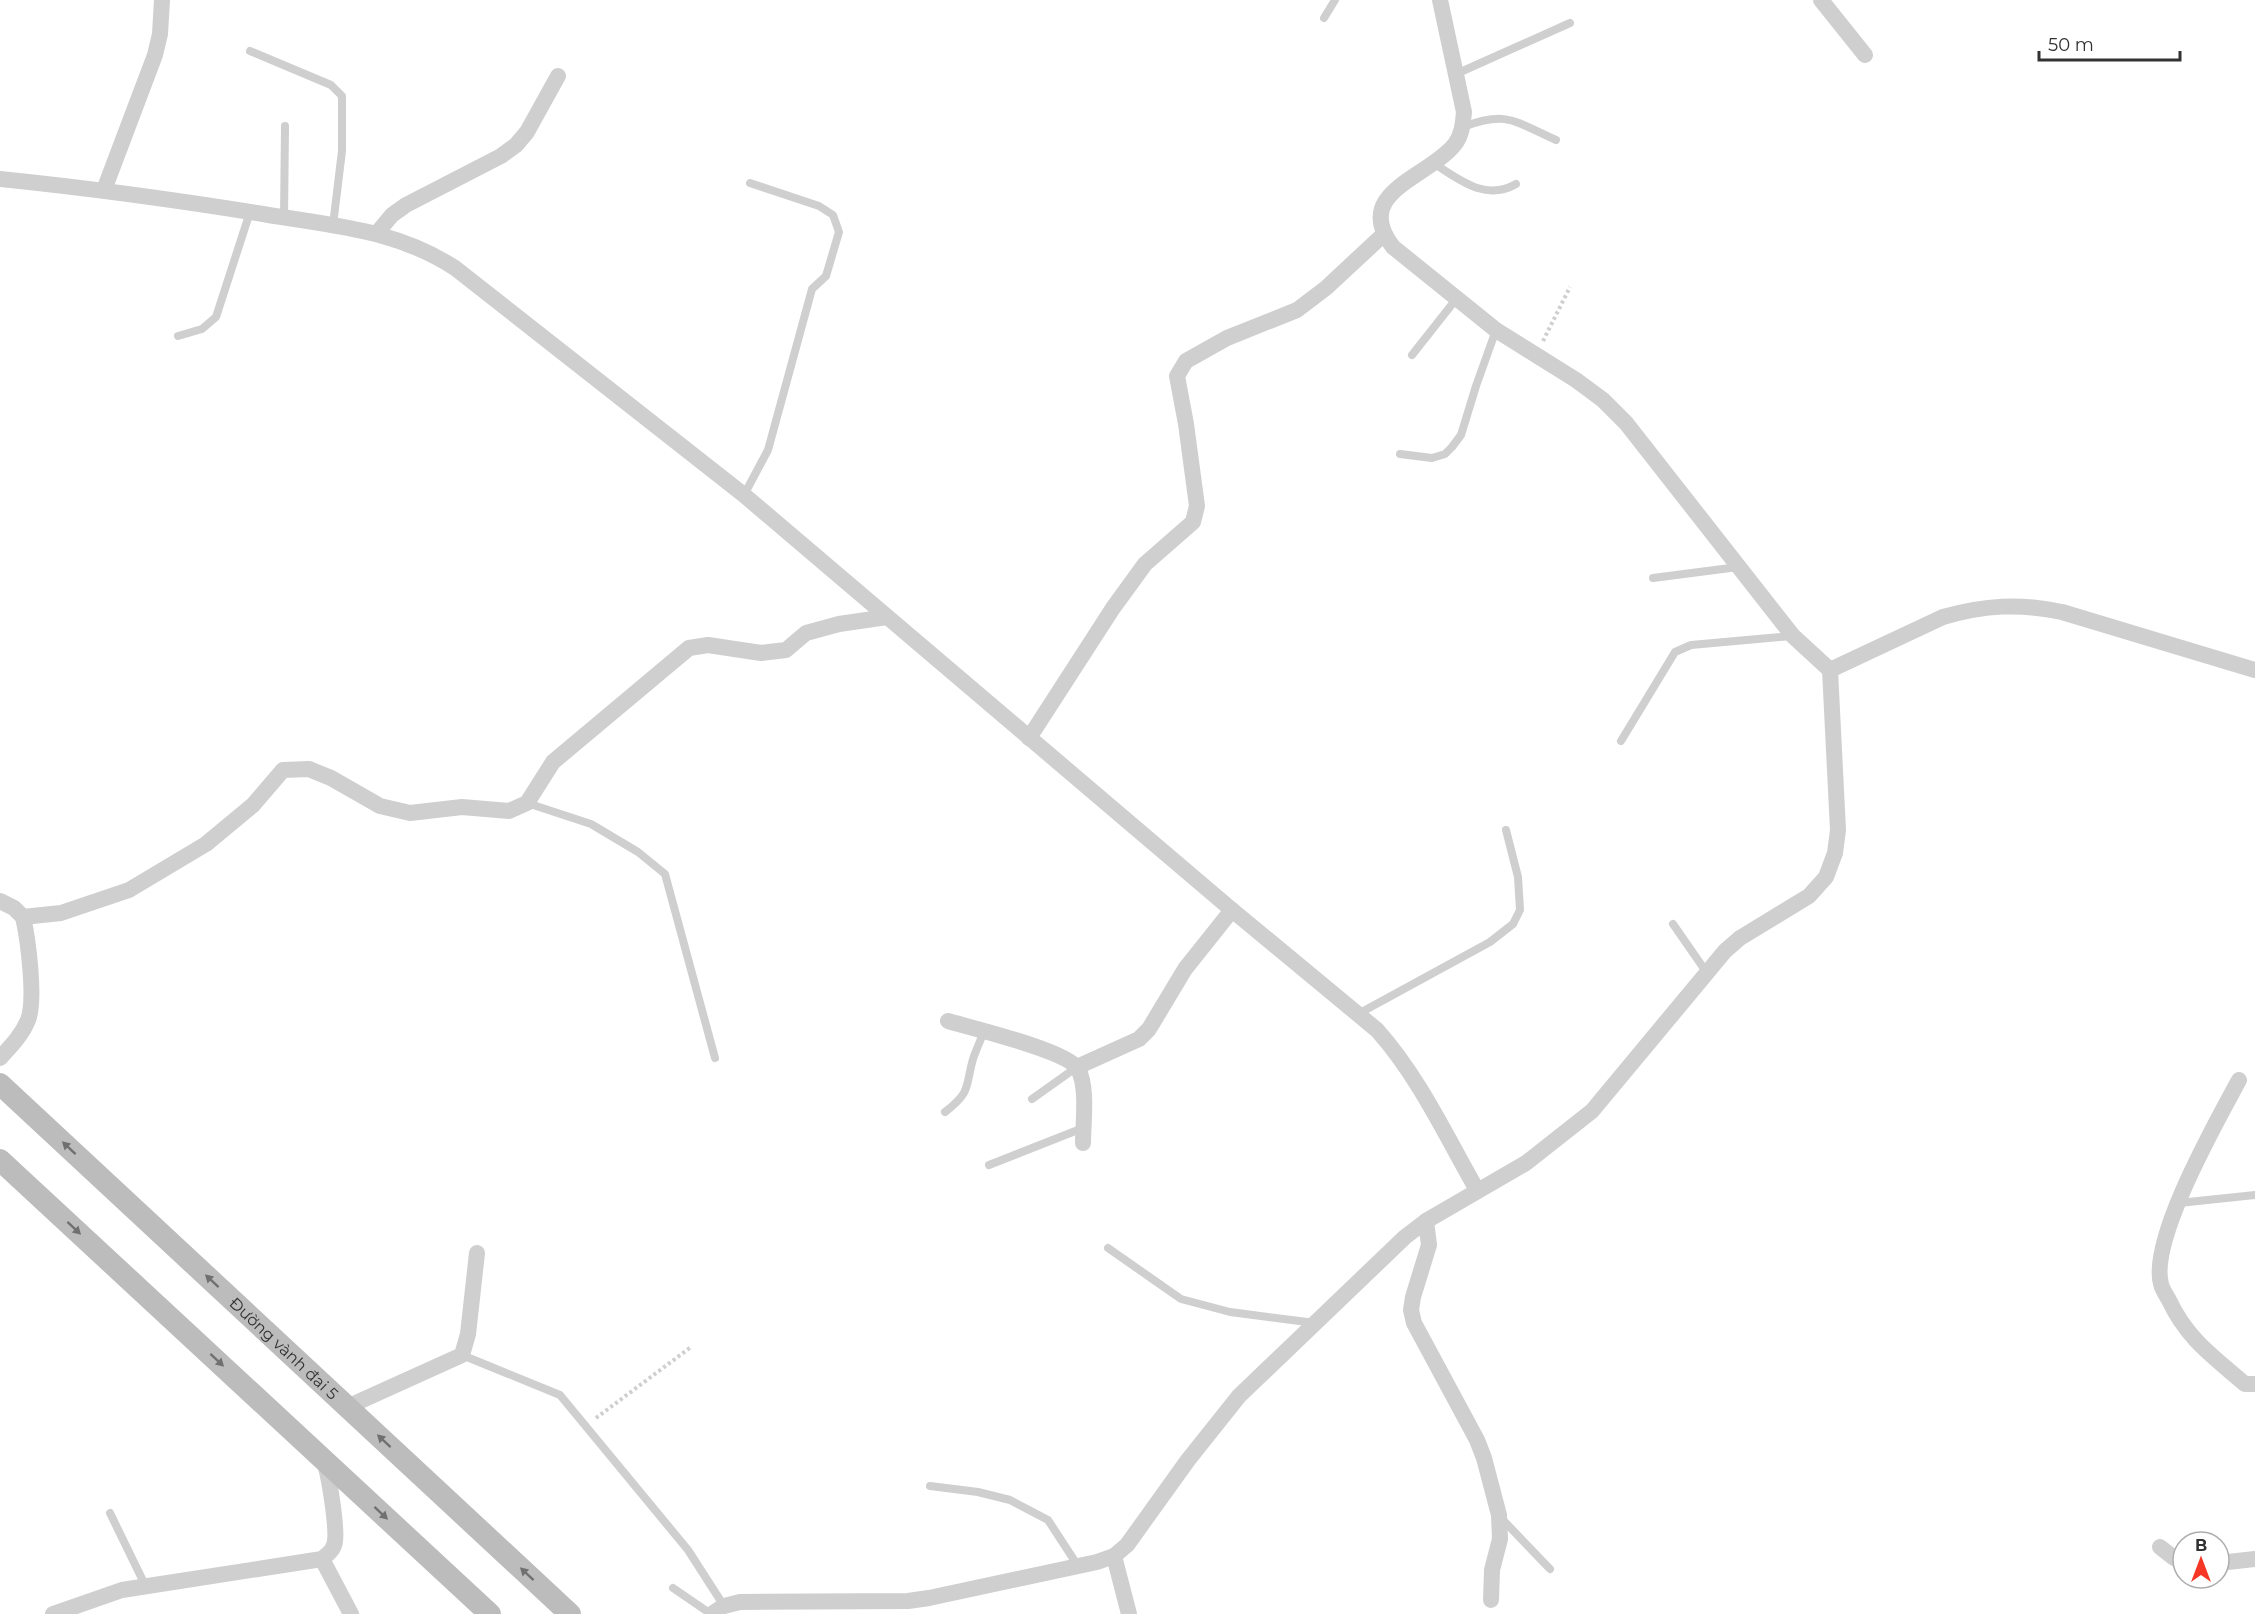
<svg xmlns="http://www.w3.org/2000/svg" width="2255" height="1614" font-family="Montserrat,sans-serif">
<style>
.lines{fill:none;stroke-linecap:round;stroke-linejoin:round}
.path{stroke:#cfcfcf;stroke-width:4;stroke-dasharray:3 3;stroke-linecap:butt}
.service{stroke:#cfcfcf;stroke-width:8}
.minor{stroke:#cfcfcf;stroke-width:16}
.secondary{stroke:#bcbcbc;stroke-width:22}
.oneway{fill:#707070}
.labels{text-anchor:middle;stroke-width:6;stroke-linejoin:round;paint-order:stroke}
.street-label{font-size:16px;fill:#323232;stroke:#fff}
</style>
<rect width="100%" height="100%" fill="#fff"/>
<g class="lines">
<g class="path">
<polyline points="1543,341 1570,287"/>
<polyline points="596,1418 691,1347"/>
</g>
<g class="service">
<polyline points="1324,18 1335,0"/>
<polyline points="250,51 331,85 342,96 342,151 333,225"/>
<polyline points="1456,74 1570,23"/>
<path d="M1463 127C1508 110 1515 122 1556 140"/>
<path d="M1433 163C1459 179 1485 202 1516 184"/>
<polyline points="284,218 285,126"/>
<polyline points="178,336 202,329 216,317 250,212"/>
<polyline points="1412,355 1457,298"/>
<polyline points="1400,454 1432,458 1445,454 1452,447 1461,435 1476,386 1496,330"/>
<polyline points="744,495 768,450 812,289 826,276 839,232 833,215 819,206 750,183"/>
<polyline points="1653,578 1738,567"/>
<polyline points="1621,741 1675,652 1691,645 1792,636"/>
<polyline points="527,803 591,824 638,852 665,874 715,1058"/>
<polyline points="1673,924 1707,973"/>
<polyline points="1358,1014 1490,942 1513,924 1520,910 1518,877 1506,830"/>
<polyline points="1032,1099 1077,1067"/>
<path d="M945 1112C972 1091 965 1087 973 1059 976 1050 980 1041 984 1032"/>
<polyline points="989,1165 1083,1128"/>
<polyline points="2179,1203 2255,1195"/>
<polyline points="1108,1248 1181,1299 1230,1312 1315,1323"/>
<polyline points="462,1355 560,1395 688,1550 724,1606"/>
<polyline points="930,1486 978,1492 1010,1500 1048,1520 1078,1566"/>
<polyline points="110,1513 146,1587"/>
<polyline points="1501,1518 1550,1569"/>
<polyline points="673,1588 711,1614"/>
</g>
<g class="minor">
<polyline points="1821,0 1865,55"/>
<path d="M0 179C88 188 176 200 263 214 333 226 395 229 455 268L744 495 1232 910 1377 1030C1419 1077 1446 1136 1477 1190"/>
<polyline points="104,190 155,55 160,34 162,0"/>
<polyline points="377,233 392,215 406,205 501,156 516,145 527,132 558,76"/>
<path d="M1830 670 1943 617C1985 605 2019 603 2062 612L2255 670"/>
<polyline points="1029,738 1113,608 1145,564 1193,522 1197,506 1186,424 1177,376 1186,361 1227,338 1297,310 1326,288 1384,234"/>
<path d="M0 901 14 908 23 917C28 939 36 1000 28 1020 22 1035 11 1046 0 1058"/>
<polyline points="23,917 61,913 129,890 206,844 253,805 283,770 309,769 331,778 380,806 410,813 462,807 509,811 527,803 553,762 689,648 708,645 761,653 786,650 806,633 839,624 887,617"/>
<path d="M948 1021C972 1028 1068 1051 1078 1069 1088 1087 1083 1123 1083 1143"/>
<polyline points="1077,1067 1139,1039 1149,1029 1185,969 1232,910"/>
<path d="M2239 1080C2217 1121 2149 1240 2161 1284 2162 1289 2166 1295 2169 1300 2187 1339 2214 1357 2245 1384H2255"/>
<polyline points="1426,1221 1429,1245 1413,1297 1411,1310 1414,1323 1477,1440 1484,1458 1499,1515 1500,1539 1492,1570 1491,1600"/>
<polyline points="347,1407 462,1355 468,1334 477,1253"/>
<polyline points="2160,1547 2174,1558 2183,1560"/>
<polyline points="1114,1556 1129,1614"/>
<polyline points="322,1559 351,1614"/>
<polyline points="2219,1563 2255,1559"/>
<path d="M53 1614 122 1590 322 1559C328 1554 334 1550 335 1541 337 1526 329 1475 324 1461"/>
<path d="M712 1614 724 1606 740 1602 908 1601 929 1598 1097 1562 1114 1556 1127 1545 1188 1460 1239 1396 1405 1237 1426 1221 1526 1163 1592 1111 1725 951 1740 938 1809 896 1826 877 1835 853 1838 830 1830 670 1793 636 1626 423 1603 400 1576 380 1496 330 1393 247C1350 192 1430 177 1455 144 1462 135 1463 123 1464 112L1440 0"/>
</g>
<g class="secondary">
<path id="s1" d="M0 1084 570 1614"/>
<polyline points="0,1160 490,1614"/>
</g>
</g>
<defs><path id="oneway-solid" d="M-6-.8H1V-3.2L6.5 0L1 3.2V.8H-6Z" transform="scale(1.5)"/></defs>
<g class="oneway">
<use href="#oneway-solid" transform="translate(69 1148) rotate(-137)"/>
<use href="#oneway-solid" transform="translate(74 1228) rotate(43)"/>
<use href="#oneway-solid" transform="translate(212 1281) rotate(-137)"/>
<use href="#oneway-solid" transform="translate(217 1360) rotate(43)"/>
<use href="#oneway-solid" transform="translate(384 1441) rotate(-137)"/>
<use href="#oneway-solid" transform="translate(381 1513) rotate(43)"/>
<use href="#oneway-solid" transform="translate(527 1574) rotate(-137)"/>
</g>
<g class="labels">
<g class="street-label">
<text dy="6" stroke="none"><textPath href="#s1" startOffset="388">Đường vành đai 5</textPath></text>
</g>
</g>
<g transform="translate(2201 1560)"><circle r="28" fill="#ffffff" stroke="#adadad" stroke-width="1.5"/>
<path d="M0-4.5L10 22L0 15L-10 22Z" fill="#f63726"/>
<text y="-9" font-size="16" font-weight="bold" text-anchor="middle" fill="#323232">B</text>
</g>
<path d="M2039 51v9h141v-9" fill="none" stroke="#323232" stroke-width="3"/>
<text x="2048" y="51" font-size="18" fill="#323232" stroke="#ffffff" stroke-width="4.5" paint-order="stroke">50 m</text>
</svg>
